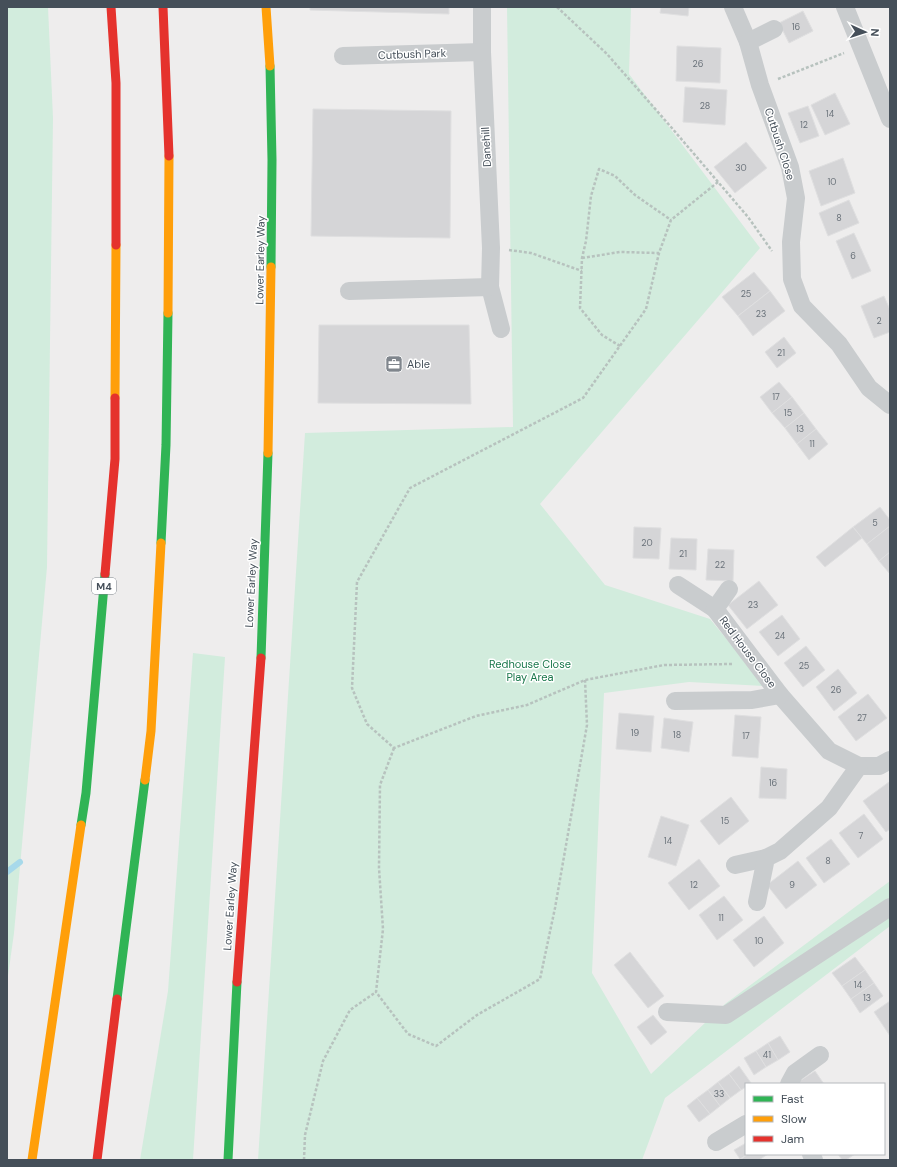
<svg xmlns="http://www.w3.org/2000/svg" width="897" height="1167" font-family="'DM Sans',sans-serif">
<style>
.green{fill:#d2ecdd}
.lines{fill:none;stroke-linecap:round;stroke-linejoin:round}
.stream{stroke:#a7d9ea;stroke-width:6}
.building{fill:#d5d5d7;stroke:#dfdfe0}
.path{stroke:#b7c2be;stroke-width:2.5;stroke-dasharray:3 2;stroke-linecap:butt}
.street{stroke:#c9ccce;stroke-width:18}
.fast{stroke:#30b455;stroke-width:9}
.slow{stroke:#ff9f0a;stroke-width:9}
.jam{stroke:#e5322d;stroke-width:9}
.labels{text-anchor:middle;stroke-width:3;stroke-linejoin:round;paint-order:stroke}
.number-label{font-size:9px;fill:#6a727a}
.shield{fill:#fff;stroke:#7d848b;stroke-width:1}
.shield-label{font-size:10px;font-weight:bold;fill:#454f59}
.street-label{font-size:11px;fill:#454f59;stroke:#fff}
.poi-label{font-size:11px;fill:#454f59;stroke:#fff;text-anchor:start}
.park-label{font-size:11px;fill:#19774b;stroke:#fff}
</style>
<rect width="100%" height="100%" fill="#eeeded"/>
<g class="green">
<polygon points="7,7 48,7 53,118 47,567 14,933 7,983"/>
<polygon points="507,7 631,7 629,74 760,248 540,504 605,585 710,619 765,686 689,682 604,693 592,973 651,1074 725,1004 890,881 890,926 665,1098 642,1160 258,1160 305,433 513,427"/>
<polygon points="193,653 225,657 193,1160 140,1160 168,991"/>
</g>
<g class="lines">
<polyline class="stream" points="7,872 20,862"/>
</g>
<g class="building">
<polygon points="310,7 449,7 449,14 310,10"/>
<polygon points="661,7 689,7 688,16 660,13"/>
<polygon points="803,11 813,31 789,43 779,23"/>
<polygon points="677,46 721,48 720,83 676,81"/>
<polygon points="685,87 727,90 725,125 683,122"/>
<polygon points="835,93 850,124 825,135 811,105"/>
<polygon points="808,106 819,136 800,143 788,113"/>
<polygon points="313,109 451,111 450,238 311,236"/>
<polygon points="746,142 767,168 735,193 714,167"/>
<polygon points="843,158 855,193 821,206 809,171"/>
<polygon points="849,200 859,223 828,236 819,213"/>
<polygon points="854,233 871,271 852,279 836,241"/>
<polygon points="754,272 770,291 738,316 722,297"/>
<polygon points="770,291 785,311 753,336 738,316"/>
<polygon points="884,296 890,310 890,332 874,338 861,306"/>
<polygon points="319,325 469,325 471,404 318,403"/>
<polygon points="784,337 796,353 777,368 765,352"/>
<polygon points="779,382 792,397 772,413 760,397"/>
<polygon points="792,397 804,413 785,428 772,413"/>
<polygon points="804,413 816,429 797,444 785,428"/>
<polygon points="816,429 828,444 809,460 797,444"/>
<polygon points="880,507 890,520 890,526 867,544 853,527"/>
<polygon points="890,526 890,552 879,561 867,544"/>
<polygon points="634,527 661,528 659,559 633,558"/>
<polygon points="853,527 862,538 825,567 816,557"/>
<polygon points="671,538 697,539 696,570 669,569"/>
<polygon points="708,549 734,550 733,581 706,580"/>
<polygon points="890,552 890,574 879,561"/>
<polygon points="759,581 778,605 747,629 728,605"/>
<polygon points="782,615 800,639 778,656 759,632"/>
<polygon points="806,646 825,670 803,687 784,663"/>
<polygon points="838,669 857,693 834,711 816,687"/>
<polygon points="868,694 887,718 856,741 838,717"/>
<polygon points="619,713 654,716 651,752 616,749"/>
<polygon points="735,715 761,717 758,758 732,756"/>
<polygon points="664,718 693,722 689,752 661,748"/>
<polygon points="761,767 787,769 786,799 759,798"/>
<polygon points="889,782 890,829 886,832 863,801"/>
<polygon points="731,797 749,821 719,845 700,821"/>
<polygon points="864,814 883,839 858,858 839,833"/>
<polygon points="661,816 689,825 676,866 648,857"/>
<polygon points="831,839 850,864 824,883 806,858"/>
<polygon points="699,859 720,886 689,910 668,883"/>
<polygon points="798,861 817,885 786,909 767,885"/>
<polygon points="724,896 743,920 717,940 699,915"/>
<polygon points="764,916 784,943 754,967 733,940"/>
<polygon points="630,952 664,996 648,1008 614,965"/>
<polygon points="855,957 865,970 842,986 832,973"/>
<polygon points="865,970 874,983 851,999 842,986"/>
<polygon points="874,983 883,996 860,1013 851,999"/>
<polygon points="890,1001 890,1036 874,1012"/>
<polygon points="653,1015 667,1032 651,1045 637,1027"/>
<polygon points="780,1036 790,1052 778,1060 768,1043"/>
<polygon points="768,1043 778,1060 766,1067 756,1051"/>
<polygon points="756,1051 766,1067 754,1075 744,1058"/>
<polygon points="739,1066 751,1083 746,1084 746,1087 741,1090 729,1074"/>
<polygon points="815,1071 824,1084 795,1084"/>
<polygon points="729,1074 741,1090 730,1098 718,1082"/>
<polygon points="718,1082 730,1098 720,1106 708,1090"/>
<polygon points="708,1090 720,1106 710,1114 697,1098"/>
<polygon points="697,1098 710,1114 699,1122 687,1106"/>
<polygon points="746,1143 746,1154 748,1154 740,1159 734,1150"/>
<polygon points="748,1154 768,1154 759,1160 740,1160"/>
<polygon points="838,1154 855,1154 846,1160 842,1160"/>
</g>
<g class="lines">
<g class="path">
<polyline points="557,7 607,54 671,127 748,217 772,251"/>
<polyline points="778,79 844,53"/>
<polyline points="718,182 671,220 659,253 646,309 583,398 410,488 357,582 352,688 367,724 394,748 476,716 527,705 585,680 664,665 732,664"/>
<polyline points="509,250 531,253 582,271"/>
<polyline points="582,258 620,252 659,253"/>
<polyline points="620,346 602,335 580,308 582,258 586,241 591,196 599,169 615,176 635,195 671,220"/>
<polyline points="394,748 380,785 379,868 383,929 376,992 408,1034 436,1046 477,1015 540,979 555,908 587,725 585,680"/>
<polyline points="304,1160 305,1135 323,1061 350,1010 376,992"/>
</g>
<g class="street">
<polyline points="482,7 482,52 491,248 490,287 501,329"/>
<polyline points="733,7 748,42"/>
<polyline points="845,7 890,119"/>
<polyline points="774,29 748,42 760,85 790,167 796,198 791,242 792,279 802,306 839,344 869,388 890,405"/>
<polyline points="343,56 482,52"/>
<polyline points="349,291 490,287"/>
<polyline points="678,585 715,609"/>
<polyline points="729,589 715,609 780,695 829,751 859,766 879,766 890,760"/>
<polyline points="675,701 752,700 780,695"/>
<polyline points="735,865 766,858"/>
<polyline points="757,902 766,858 780,851 829,808 859,766"/>
<polyline points="667,1012 726,1015 890,907"/>
<polyline points="789,1084 795,1073 820,1055"/>
<polyline points="716,1142 746,1124"/>
<polyline points="811,1154 814,1160"/>
</g>
<g class="fast">
<polyline points="270,66 272,160 271,267"/>
<polyline points="161,543 166,445 168,313"/>
<polyline points="261,658 268,453"/>
<polyline points="81,825 86,793 105,574"/>
<polyline points="117,999 145,780"/>
<polyline points="228,1160 237,982"/>
</g>
<g class="slow">
<polyline points="266,7 270,66"/>
<polyline points="168,313 169,156"/>
<polyline points="115,398 116,245"/>
<polyline points="268,453 271,267"/>
<polyline points="145,780 151,731 161,543"/>
<polyline points="32,1160 81,825"/>
</g>
<g class="jam">
<polyline points="111,7 116,83 116,245"/>
<polyline points="163,7 169,156"/>
<polyline points="105,574 115,459 115,398"/>
<polyline points="237,982 261,658"/>
<polyline points="97,1160 117,999"/>
</g>
</g>
<defs>
<symbol id="office-square" viewBox="-11 -11 22 22"><rect x="-9" y="-9" width="18" height="18" rx="4" fill="#80868d" stroke="#fff"/><path d="M-6-3h4V-5.5h4V-3h4V5H-6ZM-1-4.5V-3h2v-1.5ZM-6 0V1H6V0Z" fill="#fff"/></symbol>
</defs>
<g fill-rule="evenodd">
<use href="#office-square" x="384" y="354" width="20" height="20"/>
</g>
<g class="labels">
<g class="number-label">
<text x="796" y="30">16</text>
<text x="698" y="67">26</text>
<text x="705" y="109">28</text>
<text x="830" y="117">14</text>
<text x="804" y="128">12</text>
<text x="741" y="171">30</text>
<text x="832" y="185">10</text>
<text x="839" y="221">8</text>
<text x="853" y="259">6</text>
<text x="746" y="297">25</text>
<text x="761" y="317">23</text>
<text x="879" y="324">2</text>
<text x="781" y="356">21</text>
<text x="776" y="400">17</text>
<text x="788" y="416">15</text>
<text x="800" y="432">13</text>
<text x="812" y="447">11</text>
<text x="875" y="526">5</text>
<text x="647" y="546">20</text>
<text x="683" y="557">21</text>
<text x="720" y="568">22</text>
<text x="753" y="608">23</text>
<text x="780" y="639">24</text>
<text x="804" y="669">25</text>
<text x="836" y="693">26</text>
<text x="862" y="721">27</text>
<text x="635" y="736">19</text>
<text x="677" y="738">18</text>
<text x="746" y="739">17</text>
<text x="773" y="786">16</text>
<text x="725" y="824">15</text>
<text x="861" y="839">7</text>
<text x="668" y="844">14</text>
<text x="828" y="864">8</text>
<text x="694" y="888">12</text>
<text x="792" y="888">9</text>
<text x="721" y="921">11</text>
<text x="759" y="944">10</text>
<text x="858" y="988">14</text>
<text x="867" y="1001">13</text>
<text x="767" y="1058">41</text>
<text x="719" y="1097">33</text>
</g>
<rect class="shield" x="92" y="578" width="24" height="16" rx="3"/>
<g class="shield-label">
<text x="104" y="590">M4</text>
</g>
<g class="street-label">
<text transform="translate(412 54) rotate(-2)" y="4">Cutbush Park</text>
<text transform="translate(780 144) rotate(72)" y="4">Cutbush Close</text>
<text transform="translate(486 147) rotate(-93)" y="4">Danehill</text>
<text transform="translate(260 260) rotate(-89)" y="4">Lower Earley Way</text>
<text transform="translate(251 583) rotate(-87)" y="4">Lower Earley Way</text>
<text transform="translate(748 652) rotate(53)" y="4">Red House Close</text>
<text transform="translate(230 906) rotate(-86)" y="4">Lower Earley Way</text>
</g>
<g class="poi-label">
<text x="407" y="368">Able</text>
</g>
<g class="park-label">
<text x="530" y="668">Redhouse Close<tspan x="530" dy="13">Play Area</tspan></text>
</g>
</g>
<rect width="897" height="1167" fill="none" stroke="#454f59" stroke-width="16"/>
<rect x="745" y="1083" width="140" height="72" fill="#ffffff" stroke="#b5b9bd"/>
<rect x="753" y="1096" width="20" height="6" fill="#30b455" stroke="#b5b9bd"/>
<text x="781" y="1103" font-size="12" fill="#454f59">Fast</text>
<rect x="753" y="1116" width="20" height="6" fill="#ff9f0a" stroke="#b5b9bd"/>
<text x="781" y="1123" font-size="12" fill="#454f59">Slow</text>
<rect x="753" y="1136" width="20" height="6" fill="#e5322d" stroke="#b5b9bd"/>
<text x="781" y="1143" font-size="12" fill="#454f59">Jam</text>
<g transform="translate(865 32) rotate(93)" stroke="#ffffff" stroke-width="3" paint-order="stroke">
<path d="M0-3L7 15L0 10L-7 15Z" fill="#454f59"/>
<text y="-6" font-size="11" font-weight="bold" text-anchor="middle" fill="#454f59">N</text>
</g>
</svg>
